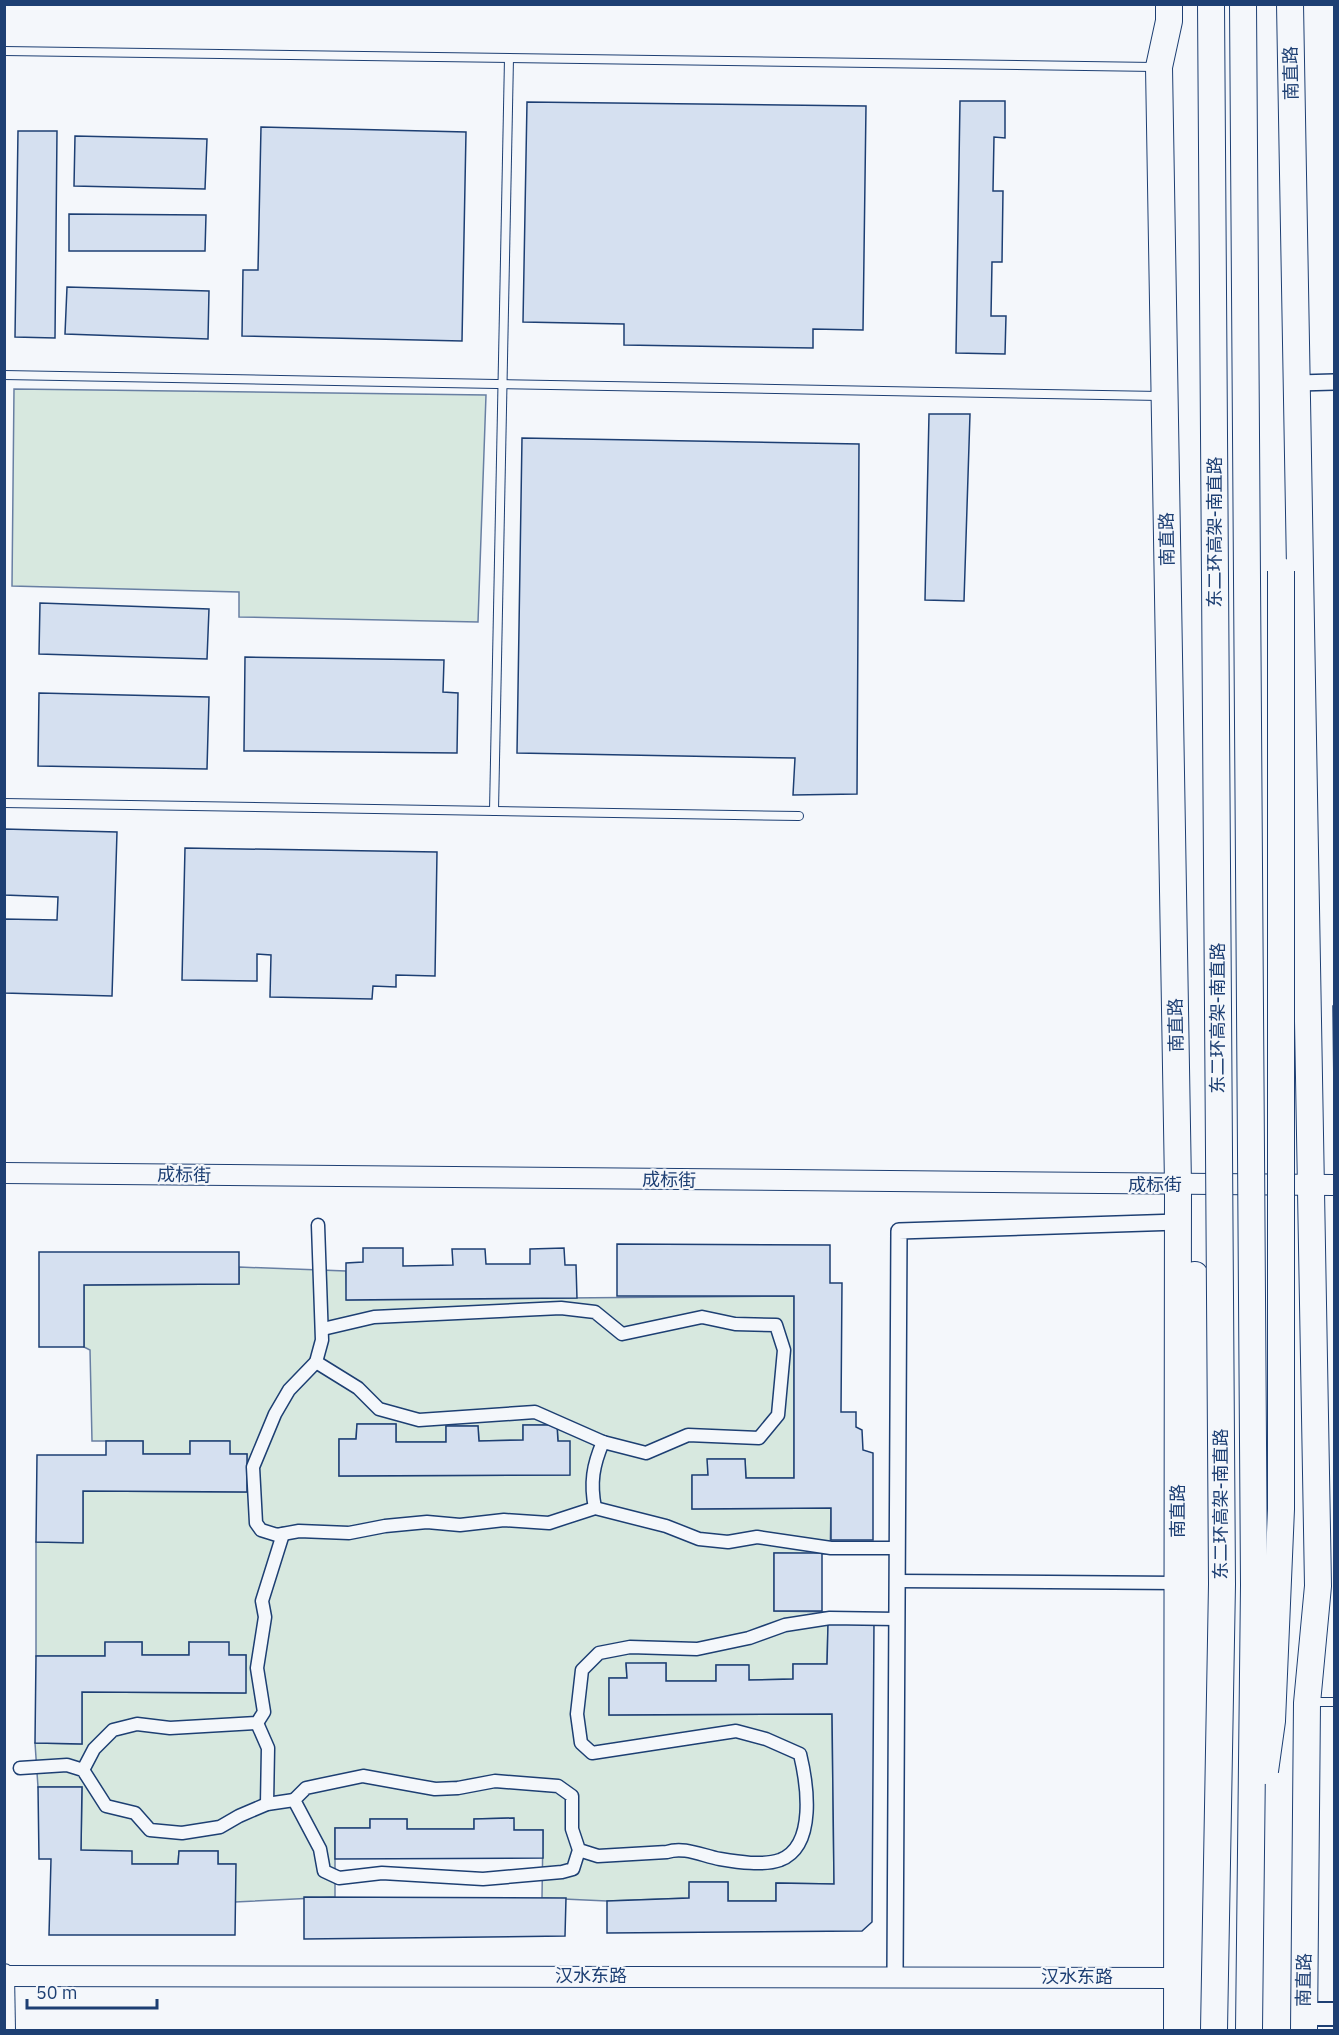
<svg xmlns="http://www.w3.org/2000/svg" width="1339" height="2035" font-family="'IBM Plex Sans','Noto Sans SC',sans-serif">
<style>
.green{fill:#d7e8df;stroke:#687fa3;stroke-width:1.5;fill-rule:evenodd}
.building{fill:#d5e0f0;stroke:#1d3f73;stroke-width:1.5}
.lines{fill:none;stroke-linecap:round;stroke-linejoin:round}
.service-casing{stroke:#1d3f73;stroke-width:10}
.pedestrian-casing{stroke:#1d3f73;stroke-width:15}
.minor-casing{stroke:#1d3f73;stroke-width:18}
.tertiary-casing{stroke:#1d3f73;stroke-width:22}
.secondary-casing{stroke:#1d3f73;stroke-width:26}
.trunk-casing{stroke:#1d3f73;stroke-width:28}
.service{stroke:#f4f7fb;stroke-width:8}
.pedestrian{stroke:#f4f7fb;stroke-width:12}
.minor{stroke:#f4f7fb;stroke-width:15}
.tertiary{stroke:#f4f7fb;stroke-width:20}
.secondary{stroke:#f4f7fb;stroke-width:22}
.trunk{stroke:#f4f7fb;stroke-width:26}
.trunk-bridge-casing{stroke:#1d3f73;stroke-width:28;stroke-linecap:butt}
.trunk-bridge{stroke:#f4f7fb;stroke-width:26}
.labels{text-anchor:middle;stroke-width:4.5;stroke-linejoin:round;paint-order:stroke}
.street-label{font-size:18px;fill:#1d3f73;stroke:#f4f7fb}
</style>
<rect width="100%" height="100%" fill="#f4f7fb"/>
<g class="green">
<polygon points="14,389 486,395 478,622 239,617 239,592 12,586"/>
<path d="M239 1267 346 1271 347 1300 794 1296V1478H746L745 1459H708V1475L692 1476V1509L831 1508 830 1554 774 1553V1611L832 1612 828 1624 827 1664H793V1679L749 1680 748 1665H716V1681H666V1663L626 1664 627 1678H609V1715L832 1714 834 1884 776 1883V1901H728V1882H690L689 1898 607 1901 542 1898 543 1830H514L513 1818 474 1819V1829H407V1819H370V1828H335V1897L235 1902V1864H218V1851H179L178 1864H132L95 1851 81 1850 82 1787H38L35 1743 82 1744V1692L245 1693 246 1655H229L189 1642V1655H142V1642L105 1643V1656H36V1542H83V1491L246 1492 247 1454H230L229 1441H190V1454H143V1441H92L90 1350 84 1347V1285L239 1284ZM357 1424H396V1442H446V1426H478L479 1441 523 1440V1425H557L558 1441 569 1475 339 1476V1439H356Z"/>
</g>
<g class="building">
<polygon points="960,101 1005,101 1005,138 994,137 993,191 1003,191 1002,262 992,262 991,316 1006,316 1005,354 956,353"/>
<polygon points="527,102 866,106 863,330 813,329 813,348 624,345 624,324 523,322"/>
<polygon points="261,127 466,132 462,341 242,336 243,270 258,270"/>
<polygon points="18,131 57,131 55,338 15,337"/>
<polygon points="75,136 207,139 205,189 74,186"/>
<polygon points="69,214 206,215 205,251 69,251"/>
<polygon points="67,287 209,291 208,339 65,334"/>
<polygon points="929,414 970,414 964,601 925,600"/>
<polygon points="522,438 859,444 857,794 793,795 795,758 517,753"/>
<polygon points="40,603 209,609 207,659 39,654"/>
<polygon points="245,657 444,660 443,692 458,693 457,753 244,751"/>
<polygon points="39,693 209,697 207,769 38,766"/>
<polygon points="4,829 117,832 112,996 4,993 4,919 57,920 58,897 4,895"/>
<polygon points="185,848 437,852 435,976 396,975 396,987 373,986 372,999 270,997 271,955 257,954 257,981 182,980"/>
<polygon points="1333,1006 1334,1006 1334,1093"/>
<polygon points="617,1244 830,1245 830,1283 842,1283 841,1412 856,1412 856,1427 862,1430 863,1450 873,1453 873,1540 831,1540 831,1508 692,1509 692,1475 708,1475 707,1459 745,1459 746,1478 794,1478 794,1296 617,1296"/>
<polygon points="363,1248 403,1248 403,1266 453,1265 452,1249 485,1249 486,1264 530,1264 530,1249 564,1248 565,1265 576,1265 577,1298 346,1300 346,1263 363,1262"/>
<polygon points="39,1252 239,1252 239,1284 84,1285 84,1347 39,1347"/>
<polygon points="357,1424 396,1424 396,1442 446,1442 446,1426 478,1426 479,1441 523,1440 523,1425 557,1425 558,1441 570,1441 570,1475 339,1476 339,1439 356,1439"/>
<polygon points="106,1441 143,1441 143,1454 190,1454 190,1441 230,1441 230,1454 247,1454 247,1492 83,1491 83,1543 36,1542 37,1455 106,1455"/>
<rect x="774" y="1553" width="48" height="58"/>
<polygon points="874,1621 872,1922 862,1931 607,1933 607,1901 689,1898 689,1882 728,1882 728,1901 776,1901 776,1883 834,1884 832,1714 609,1715 609,1678 627,1678 626,1663 666,1663 666,1681 716,1681 716,1665 749,1665 749,1680 793,1679 793,1664 827,1664 828,1624"/>
<polygon points="105,1642 142,1642 142,1655 189,1655 189,1642 229,1642 229,1655 246,1655 246,1693 82,1692 82,1744 35,1743 36,1656 105,1656"/>
<polygon points="38,1787 82,1787 81,1850 132,1851 132,1864 178,1864 179,1851 218,1851 218,1864 236,1864 235,1935 49,1935 51,1859 39,1859"/>
<polygon points="514,1818 514,1830 543,1830 543,1858 335,1859 335,1828 370,1828 370,1819 407,1819 407,1829 474,1829 474,1819"/>
<polygon points="304,1897 566,1898 565,1936 304,1939"/>
</g>
<g class="lines">
<defs>
<g id="service">
<polyline points="4,51 1154,67"/>
<polyline points="4,375 1160,396"/>
<polyline points="4,803 799,816"/>
<polyline points="494,811 509,58"/>
<polyline points="1312,1702 1334,1702"/>
</g>
<g id="pedestrian">
<polyline points="318,1225 322,1340 316,1362 289,1390 275,1414 253,1467 256,1523 261,1530 277,1535 299,1531 349,1533 385,1526 427,1522 460,1525 504,1520 549,1523 595,1508 666,1526 699,1539 728,1542 757,1537 831,1548 897,1548"/>
<polyline points="316,1362 358,1388 379,1409 419,1420 535,1412 603,1442 646,1453 688,1435 759,1438 778,1415 784,1350 776,1325 735,1324 702,1317 622,1334 595,1312 561,1308 374,1317 327,1328"/>
<path d="M595 1508C590 1483 593 1465 603 1442"/>
<polyline points="897,1581 1178,1583"/>
<polyline points="257,1723 268,1748 267,1804"/>
<polyline points="20,1768 67,1765 83,1770 106,1806 135,1813 150,1830 182,1833 220,1827 239,1816 267,1804 294,1800"/>
<polyline points="83,1770 94,1749 113,1730 137,1724 170,1728 257,1723 264,1712 257,1668 265,1617 262,1601 283,1534"/>
<path d="M579 1850 573 1869 562 1872 483 1879 382 1873 339 1878 324 1871 320 1849 294 1800 306 1788 363 1776 435 1789 458 1788 495 1781 558 1786 572 1796V1829L579 1850 598 1856 667 1852C684 1846 703 1856 720 1859 738 1862 763 1866 780 1860 817 1846 807 1783 800 1754L766 1739 736 1731 592 1753 581 1743 577 1714 582 1670 599 1653 630 1647 697 1649 749 1638 785 1625 830 1618 897 1619"/>
</g>
<g id="minor">
<polyline points="1298,383 1334,382"/>
<polyline points="895,1976 899,1231 1178,1222"/>
</g>
<g id="tertiary">
<polyline points="4,1173 1334,1185"/>
<polyline points="4,1974 5,2030"/>
<polyline points="5,1976 1177,1978"/>
</g>
<polyline id="secondary" points="1304,2014 1334,2014"/>
<g id="trunk">
<polyline points="1169,4 1169,21 1159,67 1178,1185 1177,2030"/>
<polyline points="1290,4 1318,1586 1307,1703 1304,2030"/>
<path d="M1195 1275C1204 1527 1197 1779 1195 2030"/>
</g>
</defs>
<use href="#service" class="service-casing"/>
<use href="#pedestrian" class="pedestrian-casing"/>
<use href="#minor" class="minor-casing"/>
<use href="#tertiary" class="tertiary-casing"/>
<use href="#secondary" class="secondary-casing"/>
<use href="#trunk" class="trunk-casing"/>
<use href="#service" class="service"/>
<use href="#pedestrian" class="pedestrian"/>
<use href="#minor" class="minor"/>
<use href="#tertiary" class="tertiary"/>
<use href="#secondary" class="secondary"/>
<use href="#trunk" class="trunk"/>
<defs>
<g id="trunk-bridge">
<polyline points="1211,4 1222,1584 1214,2030"/>
<polyline points="1243,4 1254,1585 1249,2030"/>
<polyline points="1265,1771 1272,1721 1281,1509 1281,571"/>
</g>
</defs>
<use href="#trunk-bridge" class="trunk-bridge-casing"/>
<use href="#trunk-bridge" class="trunk-bridge"/>
</g>
<g class="labels">
<g class="street-label">
<text transform="translate(1291 73) rotate(-91)" y="6">南直路</text>
<text transform="translate(1215 532) rotate(-90)" y="6">东二环高架-南直路</text>
<text transform="translate(1167 539) rotate(-91)" y="6">南直路</text>
<text transform="translate(1218 1018) rotate(-90)" y="6">东二环高架-南直路</text>
<text transform="translate(1176 1025) rotate(-91)" y="6">南直路</text>
<text transform="translate(184 1175) rotate(1)" y="6">成标街</text>
<text transform="translate(669 1180) rotate(1)" y="6">成标街</text>
<text x="1155" y="1191">成标街</text>
<text transform="translate(1221 1504) rotate(-90)" y="6">东二环高架-南直路</text>
<text transform="translate(1178 1511) rotate(-90)" y="6">南直路</text>
<text x="591" y="1982">汉水东路</text>
<text x="1077" y="1983">汉水东路</text>
<text transform="translate(1304 1980) rotate(-89)" y="6">南直路</text>
</g>
</g>
<rect width="1339" height="2035" fill="none" stroke="#1d3f73" stroke-width="12"/>
<path d="M27 1999v9h130v-9" fill="none" stroke="#1d3f73" stroke-width="3"/>
<text x="36" y="1999" font-size="18" fill="#1d3f73" stroke="#f4f7fb" stroke-width="4.5" paint-order="stroke">50 m</text>
</svg>
